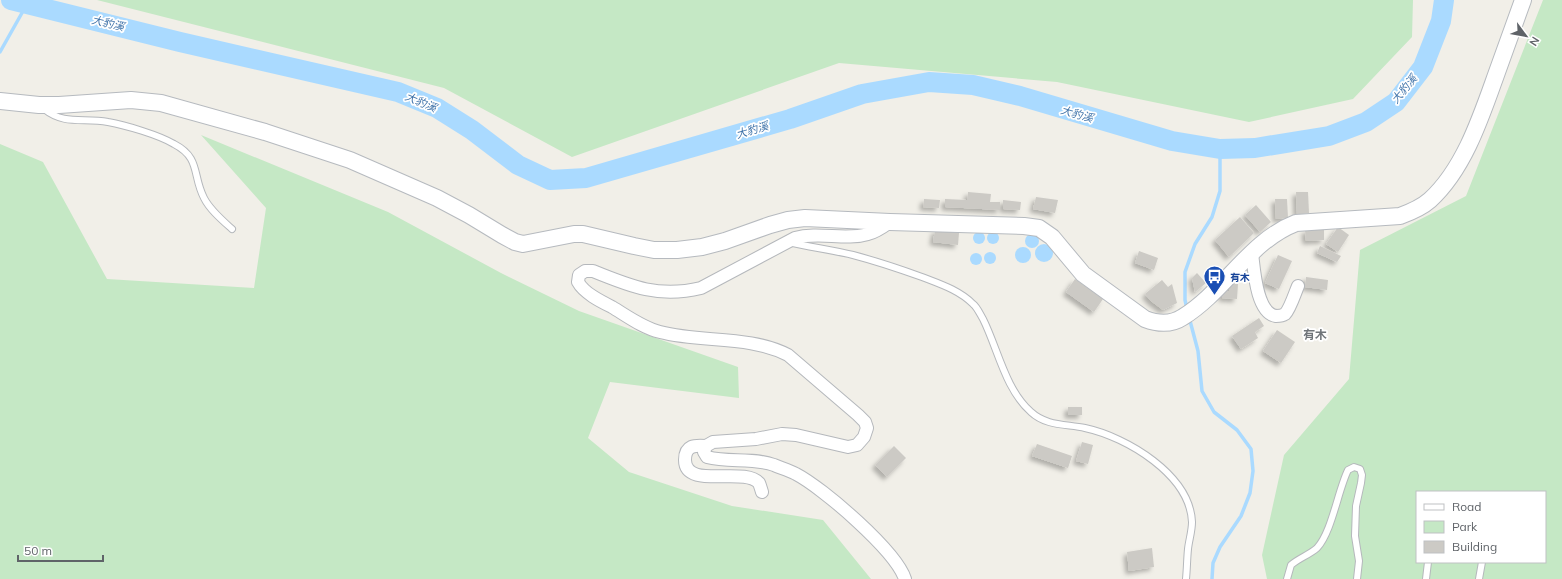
<svg xmlns="http://www.w3.org/2000/svg" width="1562" height="579" font-family="Mulish,'Noto Sans TC',sans-serif">
<style>
.green{fill:#c5e8c5;fill-rule:evenodd}
.water{fill:#aadaff}
.lines{fill:none;stroke-linecap:round;stroke-linejoin:round}
.stream{stroke:#aadaff;stroke-width:3.5}
.river{stroke:#aadaff;stroke-width:20}
.building{fill:#cccac5;filter:url(#shadow)}
.lane-casing{stroke:#b5b8bc;stroke-width:8}
.street-casing{stroke:#b5b8bc;stroke-width:14}
.secondary-casing{stroke:#b6babf;stroke-width:18}
.lane{stroke:#fff;stroke-width:6}
.street{stroke:#fff;stroke-width:12}
.secondary{stroke:#fff;stroke-width:16}
.labels{text-anchor:middle;stroke-width:3.5;stroke-linejoin:round;paint-order:stroke}
.transit-label{font-size:10px;font-weight:bold;fill:#164399;stroke:#fff;text-anchor:start}
.water-label{font-size:11px;font-style:italic;fill:#4174aa;stroke:#fff}
.quarter-label{font-size:12px;font-weight:bold;fill:#70757a;stroke:#fff}
</style>
<defs>
<filter id="shadow"><feDropShadow dx="-3.5" dy="3.5" stdDeviation="2" flood-color="#0004"/></filter>
</defs>
<rect width="100%" height="100%" fill="#f1efe8"/>
<g class="green">
<polygon points="97,0 1413,0 1412,37 1353,99 1249,122 1057,82 839,63 572,157 444,88"/>
<path d="M1543 0H1562V579H1267L1262 555 1284 455 1349 379 1360 250 1466 196ZM1417 492H1545V562H1417Z"/>
<polygon points="201,135 388,212 501,273 579,311 738,367 739,398 610,382 588,438 629,472 732,506 823,520 871,579 0,579 0,144 43,162 107,279 254,288 266,208"/>
</g>
<g class="water">
<circle cx="993" cy="238" r="6"/>
<circle cx="979" cy="238" r="6"/>
<circle cx="1032" cy="241" r="7"/>
<circle cx="1044" cy="253" r="9"/>
<circle cx="1023" cy="255" r="8"/>
<circle cx="990" cy="258" r="6"/>
<circle cx="976" cy="259" r="6"/>
</g>
<g class="lines">
<g class="stream">
<polyline points="0,52 27,4"/>
<polyline points="1187,309 1185,300 1185,272 1195,244 1212,217 1220,191 1220,149"/>
<polyline points="1189,317 1198,351 1202,391 1214,412 1237,430 1251,449 1253,471 1250,493 1241,516 1220,547 1213,563 1212,579"/>
</g>
<polyline class="river" points="11,0 180,42 398,92 437,108 472,130 518,165 550,180 586,178 790,119 862,94 929,82 973,85 1020,96 1172,141 1220,149 1255,148 1329,136 1366,122 1396,102 1423,67 1441,21 1444,0"/>
</g>
<g class="building">
<polygon points="968,192 991,194 990,202 1000,202 1000,210 945,207 945,199 967,200"/>
<polygon points="1296,192 1308,192 1309,213 1297,214"/>
<polygon points="1036,197 1058,200 1055,213 1033,209"/>
<polygon points="924,199 940,200 939,208 923,207"/>
<polygon points="1275,199 1287,199 1288,218 1276,219"/>
<polygon points="1003,200 1021,202 1020,210 1003,209"/>
<polygon points="1256,205 1271,222 1260,232 1245,215"/>
<polygon points="1240,217 1254,233 1229,257 1215,240"/>
<polygon points="1338,227 1349,235 1338,252 1326,244"/>
<polygon points="1324,229 1324,240 1306,241 1305,230"/>
<polygon points="935,230 959,233 958,245 933,242"/>
<polygon points="1320,246 1341,256 1337,262 1317,253"/>
<polygon points="1139,251 1158,258 1154,270 1135,263"/>
<polygon points="1278,255 1292,261 1279,289 1265,283"/>
<polygon points="1197,273 1206,283 1195,292 1192,278"/>
<polygon points="1306,277 1328,280 1327,290 1305,287"/>
<polygon points="1075,279 1103,299 1094,312 1066,292"/>
<polygon points="1162,280 1168,287 1172,284 1177,303 1163,310 1151,301 1145,294"/>
<polygon points="1229,283 1238,284 1237,299 1222,298 1222,291 1229,291"/>
<polygon points="1259,318 1264,326 1255,332 1258,338 1241,349 1232,336"/>
<polygon points="1277,330 1295,342 1281,363 1263,351"/>
<rect x="1068" y="407" width="14" height="8"/>
<polygon points="1082,442 1093,445 1088,464 1076,461"/>
<polygon points="1037,444 1072,456 1068,468 1032,456"/>
<polygon points="894,446 906,458 887,477 875,465"/>
<polygon points="1152,548 1154,567 1129,571 1127,552"/>
</g>
<g class="lines">
<defs>
<g id="lane">
<path d="M44 109C65 126 84 117 108 122 125 125 159 135 174 144 201 158 192 175 204 198 210 210 222 220 232 229"/>
<path d="M788 242C810 247 832 250 853 255 876 261 900 269 922 277 940 284 959 290 973 304 977 307 980 314 983 319 998 349 1005 389 1031 412 1046 426 1066 424 1085 428 1127 437 1190 475 1192 522 1192 531 1189 540 1188 549 1187 559 1187 569 1186 579"/>
<path d="M1287 579 1291 565C1299 558 1309 555 1317 548 1332 532 1338 490 1348 470L1354 467 1360 469 1362 475 1361 483 1356 506 1355 536 1359 561 1357 579"/>
<polyline points="1426,579 1428,562"/>
<polyline points="1479,579 1482,562"/>
</g>
<g id="street">
<path d="M890 222C883 227 876 232 868 234 845 241 819 231 795 238L701 288C659 298 632 287 593 271H585L579 275 578 282C584 293 600 301 612 307 627 316 643 328 660 332 702 343 749 335 788 355L858 415 865 422 867 428 864 437 857 445 848 447 796 435 782 434 756 439 713 442 706 446 704 452 707 457C729 463 751 457 774 465 781 468 789 470 796 474 823 488 896 551 905 579"/>
<path d="M1252 253C1254 268 1256 313 1276 316 1279 316 1282 316 1285 314 1290 309 1295 293 1298 286"/>
<path d="M706 446C695 445 685 445 685 460 685 490 744 466 759 483 760 485 761 489 762 492"/>
</g>
<path id="secondary" d="M0 101 39 105H59L131 100 161 103 265 132 350 160 437 198 469 215 502 235 515 242 523 244 574 234H583L634 246 654 250H677L702 247 725 241 770 225 788 220 805 218 890 222 1024 226 1039 228 1052 237 1083 274 1145 319C1158 324 1171 325 1183 317 1225 291 1249 241 1296 223L1400 216C1411 212 1421 208 1430 200 1464 169 1481 117 1496 75 1505 50 1514 25 1523 0"/>
</defs>
<use href="#lane" class="lane-casing"/>
<use href="#street" class="street-casing"/>
<use href="#secondary" class="secondary-casing"/>
<use href="#lane" class="lane"/>
<use href="#street" class="street"/>
<use href="#secondary" class="secondary"/>
</g>
<defs>
<symbol id="bus-pin" viewBox="-11 -11 22 30"><path d="M0 17L-7.5 6A9.5 9.5 0 1 1 7.5 6Z" fill="#1a4fb4" stroke="#fff"/><path d="M-5-6H5V4H4V6H2V4H-2V6H-4V4H-5ZM-3.5-4V0h7V-4ZM-3.5 1.2v1.5H-2V1.2ZM2 1.2v1.5H3.5V1.2Z" fill="#fff"/></symbol>
</defs>
<g fill-rule="evenodd">
<use href="#bus-pin" x="1202" y="264" width="25" height="34"/>
</g>
<g class="labels">
<g class="transit-label">
<text x="1230" y="281">有木</text>
</g>
<g class="water-label">
<text transform="translate(108 23) rotate(13)" y="4">大豹溪</text>
<text transform="translate(1404 89) rotate(-50)" y="4">大豹溪</text>
<text transform="translate(421 102) rotate(23)" y="4">大豹溪</text>
<text transform="translate(1077 114) rotate(16)" y="4">大豹溪</text>
<text transform="translate(752 130) rotate(-16)" y="4">大豹溪</text>
</g>
<g class="quarter-label">
<text x="1315" y="339">有木</text>
</g>
</g>
<rect x="1416" y="491" width="130" height="72" fill="#ffffff" stroke="#bfc1c3"/>
<rect x="1424" y="504" width="20" height="6" fill="#ffffff" stroke="#bfc1c3"/>
<text x="1452" y="511" font-size="12" fill="#5f6368">Road</text>
<rect x="1424" y="521" width="20" height="12" fill="#c5e8c5" stroke="#bfc1c3"/>
<text x="1452" y="531" font-size="12" fill="#5f6368">Park</text>
<rect x="1424" y="541" width="20" height="12" fill="#cccac5" stroke="#bfc1c3"/>
<text x="1452" y="551" font-size="12" fill="#5f6368">Building</text>
<g transform="translate(1526 36) rotate(122)" stroke="#ffffff" stroke-width="3" paint-order="stroke">
<path d="M0-3L7 15L0 10L-7 15Z" fill="#5f6368"/>
<text y="-6" font-size="11" font-weight="bold" text-anchor="middle" fill="#5f6368">N</text>
</g>
<path d="M18 555v6h85v-6" fill="none" stroke="#5f6368" stroke-width="2"/>
<text x="24" y="555" font-size="12" fill="#5f6368" stroke="#ffffff" stroke-width="3" paint-order="stroke">50 m</text>
</svg>
